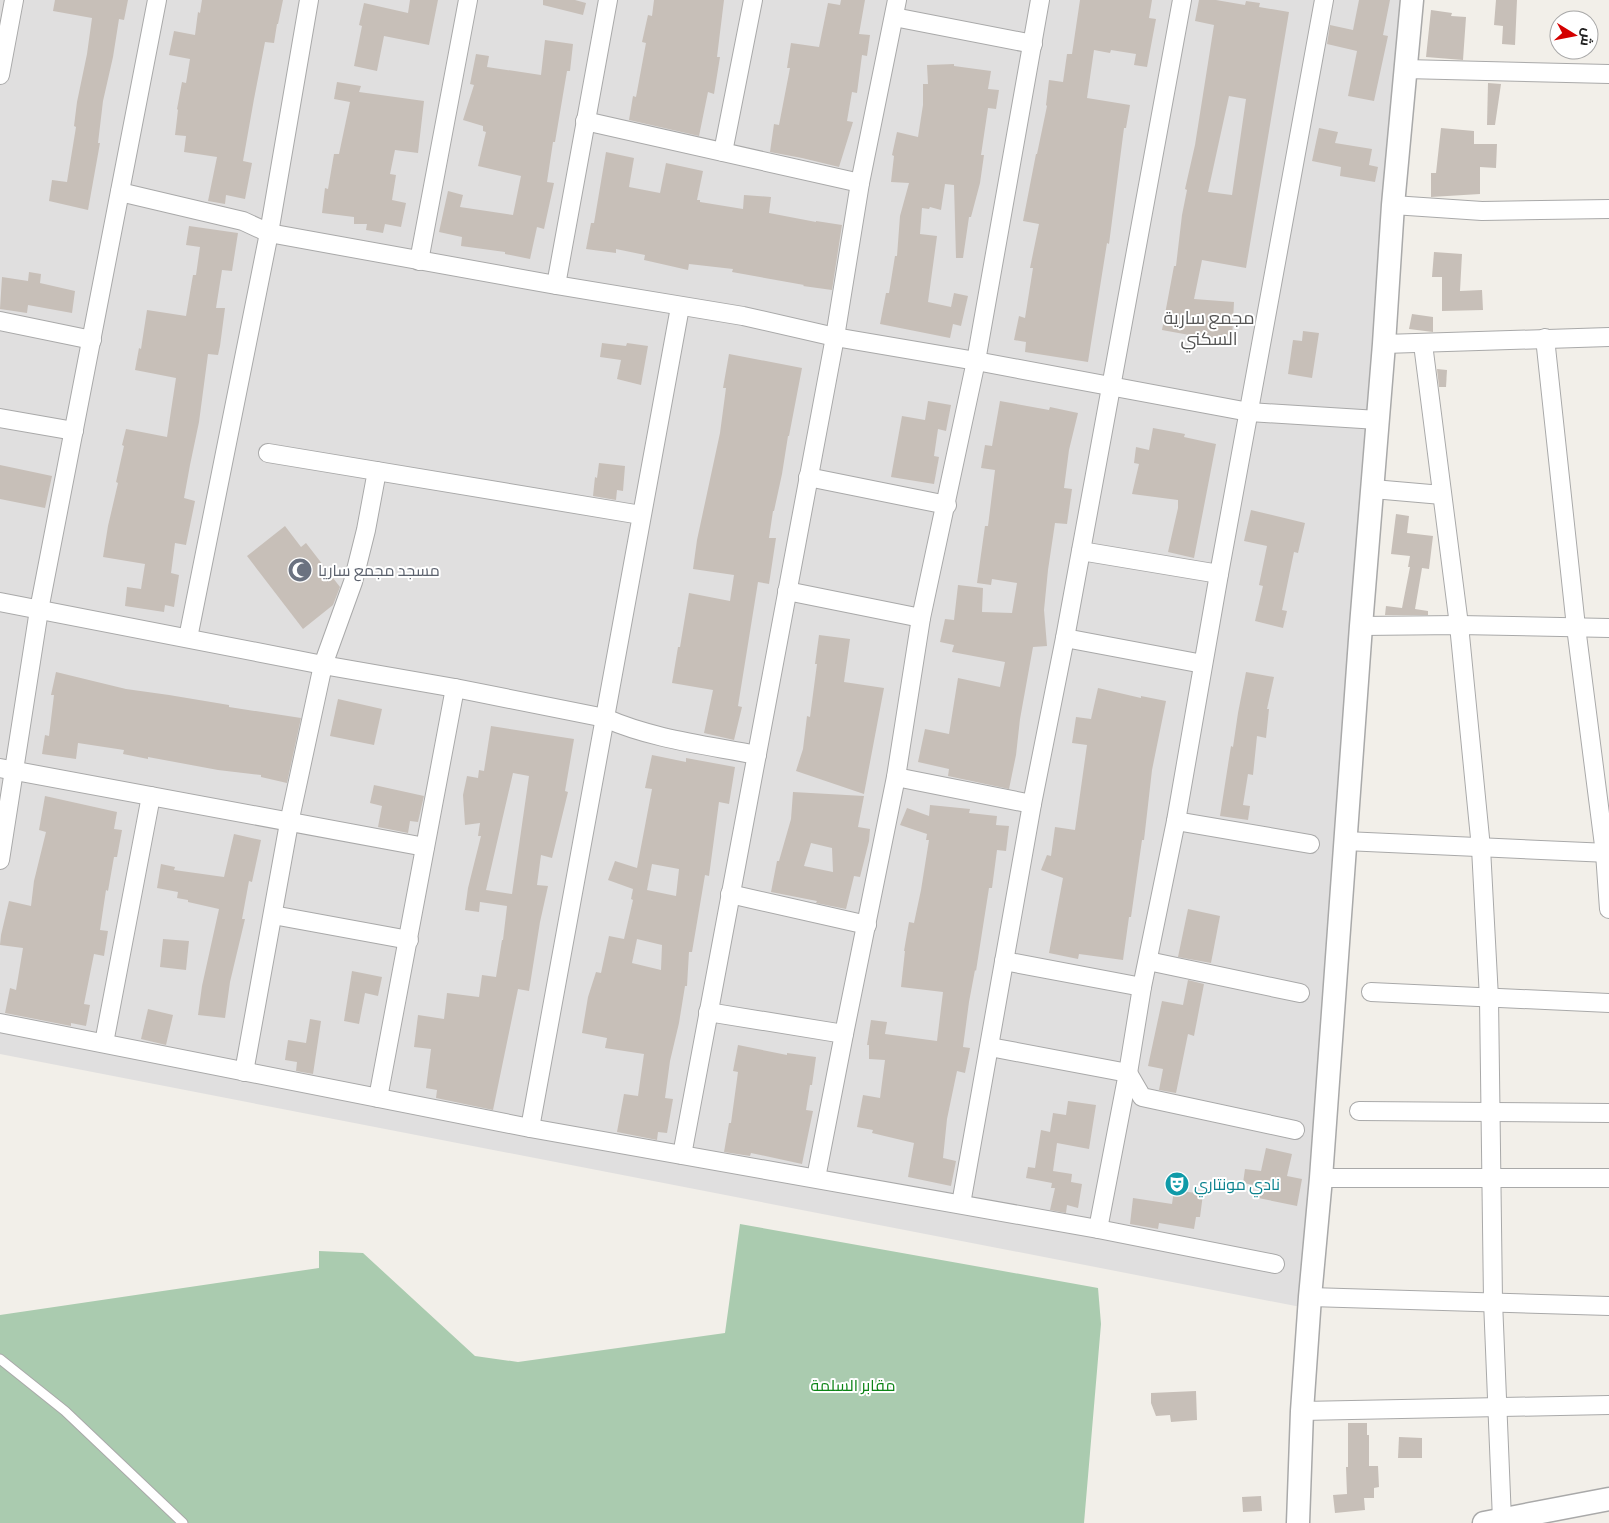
<svg xmlns="http://www.w3.org/2000/svg" width="1609" height="1523" font-family="'Source Sans 3',Cairo,sans-serif">
<style>
.residential{fill:#e0dfdf}
.cemetery{fill:#aacbaf}
.building{fill:#c7bfb8;fill-rule:evenodd}
.lines{fill:none;stroke-linecap:round;stroke-linejoin:round}
.service-casing{stroke:#a9a9a9;stroke-width:11}
.minor-casing{stroke:#a9a9a9;stroke-width:20}
.tertiary-casing{stroke:#a9a9a9;stroke-width:25}
.service{stroke:#fff;stroke-width:9}
.minor{stroke:#fff;stroke-width:18}
.tertiary{stroke:#fff;stroke-width:22}
.labels{text-anchor:middle;stroke-width:4;stroke-linejoin:round;paint-order:stroke}
.worship-label{font-size:16px;fill:#5b616d;stroke:#fff;text-anchor:start}
.culture-label{font-size:16px;fill:#0d838f;stroke:#fff;text-anchor:start}
.park-label{font-size:16px;fill:#0c8416;stroke:#fff}
.neighbourhood-label{font-size:18px;fill:#555;stroke:#fff}
</style>
<rect width="100%" height="100%" fill="#f2efe9"/>
<polygon class="residential" points="0,0 1416,0 1306,1308 0,1054"/>
<polygon class="cemetery" points="740,1224 1098,1288 1101,1324 1084,1523 0,1523 0,1315 319,1268 319,1251 363,1253 475,1356 518,1362 725,1333"/>
<g class="building">
<polygon points="55,0 128,0 124,20 119,19 113,57 103,101 98,143 100,143 88,210 49,201 52,180 67,182 76,127 74,126 77,102 87,54 92,18 53,11"/>
<polygon points="202,0 283,0 278,24 277,24 274,43 265,42 254,99 243,161 252,163 245,199 226,195 225,204 208,201 217,157 184,152 186,136 175,135 178,110 177,109 182,82 186,83 190,59 169,55 174,31 195,35 198,12 200,13"/>
<polygon points="410,0 438,0 429,45 384,36 377,71 354,66 362,26 359,25 364,3 408,13"/>
<polygon points="543,0 575,0 586,3 583,15 543,5"/>
<polygon points="654,0 724,0 717,57 720,57 714,94 708,92 699,136 629,120 633,96 636,97 646,43 642,42 648,15 652,16"/>
<polygon points="841,0 865,0 859,34 870,35 867,56 862,55 857,93 852,92 847,121 853,122 839,167 802,158 770,152 774,124 779,125 790,68 787,68 791,43 819,47 828,3 840,5"/>
<polygon points="1080,0 1152,0 1149,18 1156,19 1147,67 1134,65 1136,54 1111,50 1110,53 1094,50 1087,98 1130,105 1126,128 1124,128 1109,244 1107,243 1088,362 1025,352 1026,342 1014,340 1019,316 1025,318 1033,268 1030,268 1039,224 1023,221 1036,154 1037,154 1047,106 1046,105 1049,80 1063,82 1067,54 1072,54"/>
<path d="M1199 0H1216L1245 5 1246 1 1260 3 1259 7 1289 12 1246 268 1202 260 1194 299 1234 302 1232 339 1195 336 1162 330 1174 266H1176L1182 215 1187 190 1185 189 1195 145 1214 25 1195 21ZM1229 96 1246 99 1232 195 1208 192Z"/>
<polygon points="1359,0 1390,0 1383,35 1388,36 1374,101 1348,96 1357,51 1327,44 1330,25 1353,30"/>
<polygon points="1496,0 1517,0 1515,45 1502,44 1503,26 1494,25"/>
<polygon points="1431,10 1452,13 1451,16 1466,17 1463,60 1426,57"/>
<polygon points="545,40 573,44 570,71 567,71 555,142 553,142 547,182 554,183 544,229 537,227 530,259 505,254 505,252 461,246 462,237 439,232 448,191 463,195 460,207 513,215 521,176 478,166 486,132 483,131 483,126 463,120 474,85 470,84 476,54 489,56 487,67 541,75"/>
<polygon points="954,64 954,66 991,71 988,89 999,90 996,109 988,108 981,155 984,155 980,183 971,217 969,217 963,258 956,258 954,185 945,184 941,210 930,207 929,209 922,208 920,234 937,236 928,302 951,307 954,293 968,296 961,326 953,324 950,338 880,324 886,293 889,293 895,256 897,256 900,216 909,183 891,182 894,156 892,155 897,132 918,137 923,105 923,84 928,84 927,65"/>
<polygon points="337,82 361,86 359,92 424,101 418,153 395,150 390,174 396,175 392,200 406,203 401,227 385,224 383,233 366,230 367,224 354,224 354,217 322,213 325,188 328,189 334,154 339,154 350,102 334,99"/>
<polygon points="1488,83 1501,84 1495,125 1487,125"/>
<polygon points="1319,128 1338,132 1335,143 1372,149 1369,165 1378,167 1375,182 1340,176 1341,167 1312,161"/>
<polygon points="1441,128 1474,131 1474,144 1497,144 1496,168 1480,167 1480,194 1431,197 1431,173 1436,173"/>
<polygon points="606,152 634,158 629,187 660,193 666,163 703,171 697,200 700,200 700,202 743,209 744,195 771,197 769,213 816,222 816,221 842,225 832,290 803,286 804,285 732,272 733,269 689,264 688,270 644,260 645,255 616,249 616,253 586,249 591,223 594,223"/>
<polygon points="189,226 238,233 232,271 222,270 216,308 225,308 220,346 218,355 208,354 199,422 190,465 184,498 195,501 186,545 175,543 171,573 179,575 174,607 165,605 164,612 125,606 127,587 141,589 145,564 103,557 108,526 118,483 116,482 124,446 122,445 126,429 167,437 176,378 135,370 139,348 141,349 147,310 186,316 193,275 196,275 200,247 186,245"/>
<polygon points="1434,252 1462,254 1460,291 1482,290 1483,310 1442,311 1442,277 1432,277"/>
<polygon points="29,272 41,274 40,283 75,291 72,313 28,305 27,313 0,309 2,277 28,281"/>
<polygon points="1412,314 1433,317 1433,332 1409,329"/>
<polygon points="1303,331 1319,333 1312,378 1288,374 1293,340 1302,341"/>
<polygon points="602,343 626,346 627,343 648,346 641,385 617,379 621,360 600,357"/>
<polygon points="729,354 802,368 789,436 788,436 782,474 774,511 773,511 769,538 776,538 769,584 758,582 738,706 742,707 734,740 704,733 713,690 672,683 678,647 680,647 689,593 730,601 734,575 693,569 697,540 720,433 726,388 723,388"/>
<polygon points="1437,369 1447,370 1446,387 1439,387"/>
<polygon points="928,401 951,405 946,431 938,429 934,456 939,457 934,484 891,477 902,416 925,420"/>
<polygon points="1000,401 1049,410 1050,407 1078,413 1069,450 1064,488 1072,489 1067,524 1055,523 1048,570 1044,610 1047,646 1033,647 1020,719 1016,755 1009,789 948,776 949,769 918,762 925,729 949,734 958,678 1000,687 1005,662 952,652 954,645 940,642 945,619 954,620 958,585 983,588 982,612 1012,613 1017,583 992,579 991,585 977,583 985,526 988,526 995,470 981,468 985,445 992,446"/>
<polygon points="1153,428 1185,434 1184,437 1216,444 1194,558 1168,552 1178,508 1178,500 1132,494 1139,464 1134,463 1136,447 1149,450"/>
<polygon points="599,463 625,466 623,491 617,490 616,500 593,496 595,477 597,478"/>
<polygon points="0,465 52,476 45,508 0,499"/>
<polygon points="1251,510 1305,523 1298,553 1294,552 1282,610 1287,611 1283,628 1255,621 1263,586 1259,585 1267,546 1244,541"/>
<polygon points="1396,514 1409,516 1407,533 1433,536 1429,569 1422,568 1415,609 1428,611 1428,615 1385,615 1386,606 1402,608 1410,567 1408,567 1410,556 1391,554"/>
<polygon points="285,526 301,547 306,543 340,587 333,605 303,629 247,556"/>
<polygon points="819,635 850,639 844,682 884,688 864,794 796,771 803,749 807,716 810,717 817,664 815,664"/>
<polygon points="56,672 126,689 169,695 229,705 229,707 301,718 287,783 261,777 261,775 218,770 148,757 148,759 123,754 124,750 78,743 76,759 42,754 45,735 49,736 54,695 51,695"/>
<polygon points="1246,672 1274,677 1267,709 1269,709 1266,738 1257,736 1253,775 1248,774 1243,805 1250,806 1248,820 1220,816 1231,746 1233,747 1238,713"/>
<polygon points="1098,688 1141,698 1141,696 1166,701 1152,770 1144,840 1142,840 1131,917 1129,917 1123,960 1079,954 1078,959 1049,953 1063,878 1041,870 1047,855 1051,856 1055,827 1075,830 1087,745 1072,743 1076,717 1091,719"/>
<polygon points="338,699 382,709 374,745 330,736"/>
<path d="M491 726 574 739 565 791 568 792 552 858 541 855 537 885 548 886 540 922 529 991 518 989 493 1110 436 1098 437 1090 426 1088 431 1049 414 1047 418 1015 444 1019 447 993 479 997 482 975 496 977 502 940H503L507 906 480 902 479 912 465 910 468 888 481 836H478L480 823 465 825 463 795 467 776 478 778 479 770 484 771ZM513 773 529 776 512 894 486 890Z"/>
<path d="M652 755 686 762V758L735 767 729 804 719 802 709 876 705 875 692 952H689L687 986H685L679 1023 670 1061 665 1098 673 1099 667 1133 658 1132 657 1140 617 1132 624 1094 638 1096 644 1054 605 1048 607 1038 582 1033 588 997 596 972 601 973 609 936 624 939 633 900 631 899 633 889 608 880 615 861 637 868 652 789 645 788ZM652 864 679 869 676 896 647 890ZM637 939 662 945 661 970 632 963Z"/>
<polygon points="374,785 424,796 418,822 410,821 408,833 378,827 382,806 370,803"/>
<path d="M793 792 864 796 858 827 870 829 869 841 860 877 854 876 846 909 816 903 817 901 771 892 777 861H779L791 819ZM811 843 832 848 833 872 804 866Z"/>
<polygon points="45,796 117,812 114,829 122,830 117,857 114,857 108,891 106,890 100,930 108,931 104,956 94,954 84,1004 90,1005 86,1026 71,1023 71,1026 5,1013 10,988 16,990 23,948 0,945 1,935 9,901 31,906 34,881 46,832 39,830"/>
<polygon points="930,805 970,809 969,813 997,816 996,825 1009,826 1006,851 997,850 992,888 989,888 976,971 975,970 969,1002 963,1047 970,1048 965,1073 957,1071 947,1119 943,1158 956,1161 951,1186 908,1177 914,1143 872,1133 873,1130 857,1127 863,1095 880,1098 885,1060 869,1059 869,1045 867,1045 871,1020 887,1022 885,1034 937,1041 943,992 901,987 905,951 904,951 909,922 914,923 921,890 929,840 926,840 927,834 900,825 907,808 929,816"/>
<polygon points="234,834 261,840 252,882 249,881 242,919 245,919 230,982 225,1018 198,1015 202,986 219,909 188,902 188,900 177,898 178,892 157,888 161,864 175,867 174,870 224,877"/>
<polygon points="1188,909 1220,916 1211,963 1178,957"/>
<polygon points="163,939 189,941 186,970 160,967"/>
<polygon points="352,971 382,977 378,996 365,993 359,1024 344,1021"/>
<polygon points="1188,980 1204,984 1194,1036 1188,1034 1176,1093 1159,1090 1163,1069 1148,1066 1162,1001 1183,1005"/>
<polygon points="148,1009 173,1015 166,1045 141,1039"/>
<polygon points="310,1019 321,1021 313,1074 296,1071 297,1062 285,1060 288,1040 306,1043"/>
<polygon points="738,1045 787,1055 787,1053 816,1057 812,1085 810,1085 806,1110 813,1111 802,1164 751,1153 750,1156 724,1152 729,1123 731,1123 738,1072 733,1071"/>
<polygon points="1068,1101 1096,1105 1089,1149 1057,1143 1053,1171 1072,1174 1071,1182 1082,1184 1078,1208 1067,1205 1066,1213 1050,1210 1055,1188 1051,1188 1052,1183 1026,1178 1028,1167 1035,1168 1041,1130 1050,1132 1053,1113 1066,1115"/>
<polygon points="1266,1148 1292,1154 1287,1176 1302,1179 1297,1206 1258,1198 1260,1186 1243,1183 1245,1169 1261,1171"/>
<polygon points="1174,1190 1203,1194 1200,1217 1196,1217 1194,1229 1159,1223 1158,1229 1130,1224 1133,1198 1172,1204"/>
<polygon points="1196,1391 1197,1420 1171,1422 1170,1415 1156,1416 1151,1403 1151,1393"/>
<polygon points="1348,1423 1367,1423 1367,1435 1369,1435 1369,1466 1378,1466 1379,1487 1374,1488 1374,1498 1364,1498 1365,1510 1335,1513 1333,1495 1347,1494 1346,1467 1348,1467"/>
<polygon points="1399,1437 1422,1438 1422,1458 1398,1458"/>
<polygon points="1261,1496 1262,1511 1243,1512 1242,1497"/>
</g>
<g class="lines">
<defs>
<polyline id="service" points="0,1359 65,1411 183,1523"/>
<g id="minor">
<polyline points="894,17 1033,44"/>
<polyline points="1405,69 1609,74"/>
<polyline points="0,75 14,0"/>
<polyline points="585,121 860,183"/>
<polyline points="723,152 753,0"/>
<polyline points="120,192 243,221 269,233 556,285 743,316 835,337 976,361 1249,412 1378,420"/>
<polyline points="1393,205 1482,211 1609,209"/>
<polyline points="419,261 468,0"/>
<polyline points="556,285 608,0"/>
<polyline points="0,321 92,340"/>
<polyline points="1545,338 1576,627 1605,853 1609,909"/>
<polyline points="1384,344 1609,337"/>
<polyline points="1423,344 1459,625 1481,848 1489,998 1493,1301 1502,1520"/>
<polyline points="0,418 74,431"/>
<polyline points="268,453 641,515"/>
<polyline points="808,477 947,505"/>
<polyline points="1373,489 1442,495"/>
<polyline points="1081,551 1219,574"/>
<polyline points="787,591 921,618"/>
<path d="M0 602 323 665 455 688 605 718C652 739 706 745 757 755"/>
<polyline points="1361,626 1459,625 1609,628"/>
<polyline points="188,638 269,233 309,0"/>
<polyline points="1065,638 1203,664"/>
<polyline points="0,768 425,847"/>
<polyline points="896,777 1032,804"/>
<polyline points="1176,821 1310,844"/>
<polyline points="1345,841 1609,853"/>
<polyline points="0,860 39,610 157,0"/>
<polyline points="730,894 867,925"/>
<polyline points="273,915 409,940"/>
<polyline points="1004,961 1142,987"/>
<polyline points="1148,961 1300,993"/>
<polyline points="1371,992 1609,1003"/>
<polyline points="708,1012 844,1034"/>
<polyline points="0,1023 530,1128 1098,1229 1275,1264"/>
<polyline points="104,1043 151,796"/>
<polyline points="990,1047 1128,1073 1142,1097 1295,1130"/>
<polyline points="244,1072 289,823 323,665 353,582 366,530 377,471"/>
<polyline points="378,1098 455,688"/>
<polyline points="1359,1111 1609,1113"/>
<polyline points="530,1128 680,307"/>
<polyline points="682,1155 835,337 860,183 897,0"/>
<polyline points="816,1178 844,1034 896,777 921,618 976,361 1040,0"/>
<polyline points="1321,1178 1609,1178"/>
<polyline points="961,1204 1032,804 1065,638 1182,0"/>
<polyline points="1098,1229 1128,1073 1142,987 1176,821 1219,574 1324,0"/>
<polyline points="1310,1297 1609,1306"/>
<polyline points="1302,1411 1609,1405"/>
</g>
<g id="tertiary">
<polyline points="1298,1523 1302,1411 1310,1297 1321,1178 1361,626 1384,344 1393,205 1412,0"/>
<polyline points="1484,1523 1609,1499"/>
</g>
</defs>
<use href="#service" class="service-casing"/>
<use href="#minor" class="minor-casing"/>
<use href="#tertiary" class="tertiary-casing"/>
<use href="#service" class="service"/>
<use href="#minor" class="minor"/>
<use href="#tertiary" class="tertiary"/>
</g>
<defs>
<symbol id="mosque-disc" viewBox="-11 -11 22 22"><circle r="9.5" fill="#6b7280" stroke="#fff"/><path d="M3.5-4.9A6 6 0 1 0 3.5 4.9A5 5 0 1 1 3.5-4.9Z" fill="#fff"/></symbol>
<symbol id="theatre-disc" viewBox="-11 -11 22 22"><circle r="9.5" fill="#0f9aa8" stroke="#fff"/><path d="M-5-5.5Q0-4 5-5.5V0Q5 5 0 6Q-5 5-5 0ZM-3.3-2.5H-1v1.5H-3.3ZM1-2.5H3.3v1.5H1ZM-2.8 1Q0 5.5 2.8 1Z" fill="#fff"/></symbol>
</defs>
<g fill-rule="evenodd">
<use href="#mosque-disc" x="286" y="556" width="28" height="28"/>
<use href="#theatre-disc" x="1163" y="1170" width="28" height="28"/>
</g>
<g class="labels">
<g class="worship-label">
<text x="318" y="576">مسجد مجمع ساريا</text>
</g>
<g class="culture-label">
<text x="1194" y="1190">نادي مونتاري</text>
</g>
<g class="park-label">
<text x="853" y="1391">مقابر السلمة</text>
</g>
<g class="neighbourhood-label">
<text x="1209" y="324">مجمع سارية<tspan x="1209" dy="21">السكني</tspan></text>
</g>
</g>
<g transform="translate(1574 35) rotate(100)"><circle r="24" fill="#ffffff" stroke="#a7a7a7"/>
<path d="M0-4L9 19L0 12L-9 19Z" fill="#d40000"/>
<text y="-8" font-size="14" font-weight="bold" text-anchor="middle" fill="#222222">ش</text>
</g>
</svg>
